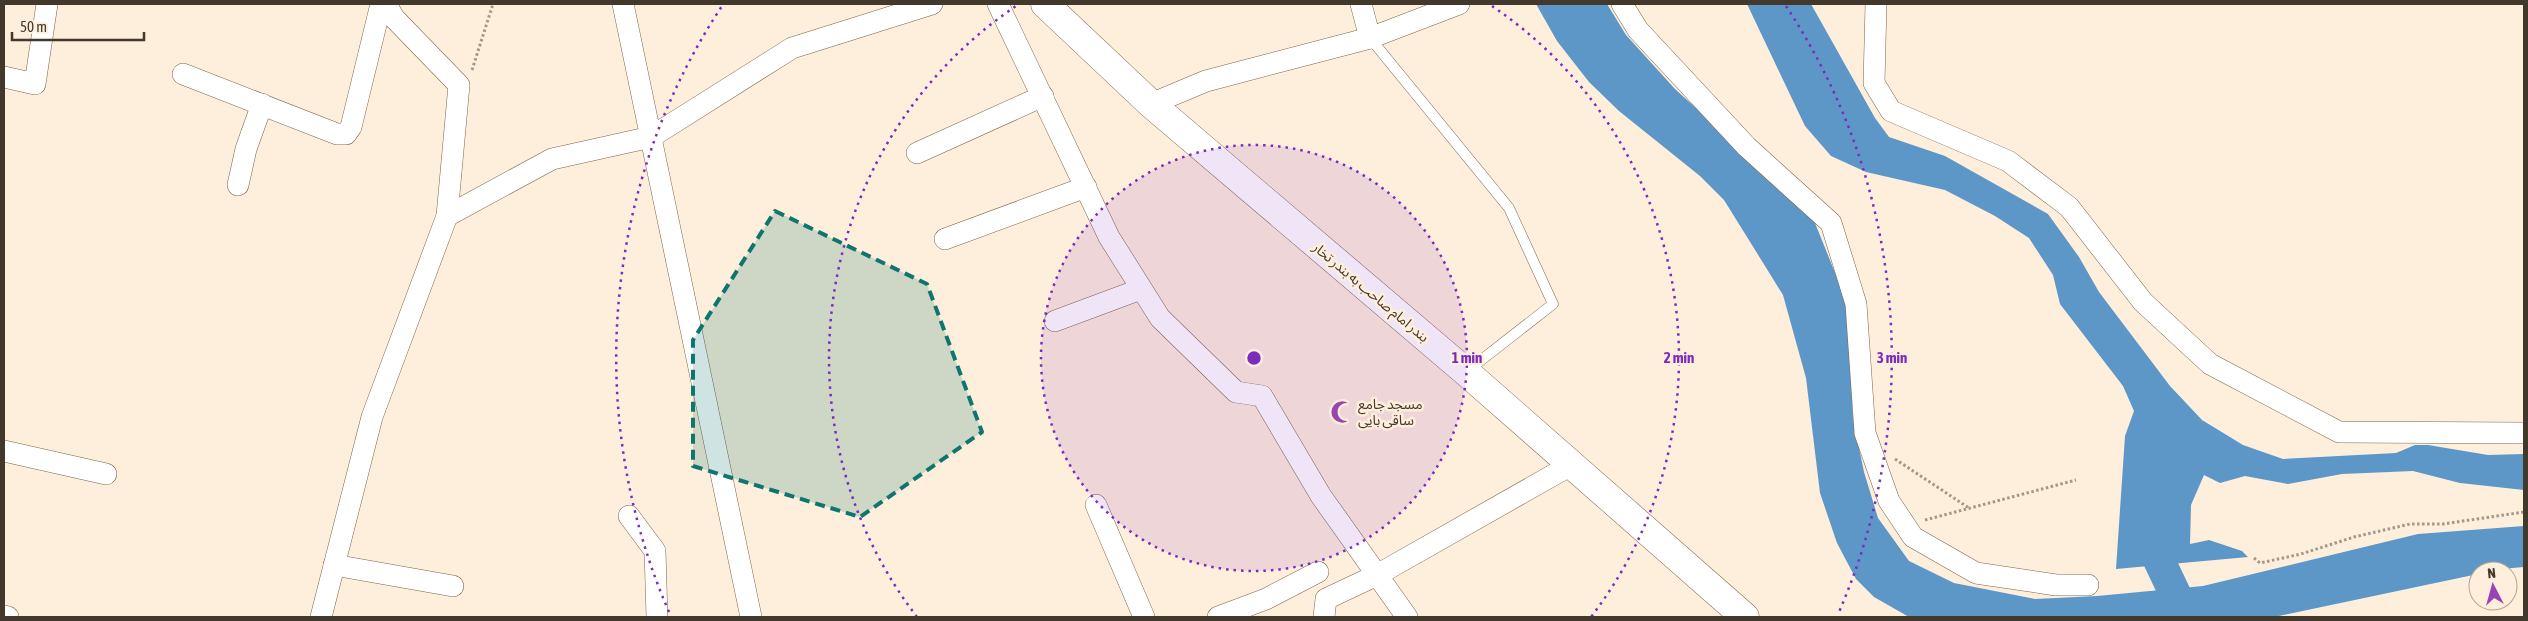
<svg xmlns="http://www.w3.org/2000/svg" width="2528" height="621" font-family="'Asap Condensed','Noto Sans Arabic',sans-serif">
<style>
.water{fill:#5d97c8}
.lines{fill:none;stroke-linecap:round;stroke-linejoin:round}
.river{stroke:#5d97c8;stroke-width:32}
.service-casing{stroke:#7c654a;stroke-width:11}
.minor-casing{stroke:#7c654a;stroke-width:22}
.secondary-casing{stroke:#7c654a;stroke-width:29}
.path{stroke:#a59788;stroke-width:3;stroke-dasharray:2.5 2.5;stroke-linecap:butt}
.service{stroke:#fff;stroke-width:10}
.minor{stroke:#fff;stroke-width:21}
.secondary{stroke:#fff;stroke-width:28}
.marked{fill:#0f766e;fill-opacity:0.2;stroke:#0f766e;stroke-width:4;stroke-dasharray:10 6;stroke-linejoin:round}
.ring{fill:none;stroke:#7b2cbf;stroke-width:2.5;stroke-dasharray:2.5 5}
.labels{text-anchor:middle;stroke-width:5;stroke-linejoin:round;paint-order:stroke}
.street-label{font-size:14px;fill:#42382c;stroke:#feeedc}
.poi-label{font-size:14px;fill:#42382c;stroke:#feeedc;text-anchor:start}
.centre{fill:#7b2cbf;stroke:#feeedc;stroke-width:2.5}
.ring-label{font-size:15px;text-anchor:middle;font-weight:bold;fill:#7b2cbf;stroke:#feeedc;stroke-width:5;stroke-linejoin:round;paint-order:stroke}
</style>
<rect width="100%" height="100%" fill="#feeedc"/>
<g class="water">
<polygon points="1536,4 1607,4 1626,35 1675,89 1811,213 1848,305 1853,419 1864,472 1878,518 1909,561 1954,583 2035,599 2097,596 2203,586 2418,534 2524,526 2524,567 2478,571 2478,574 2274,617 1909,617 1874,597 1856,579 1837,543 1820,493 1806,378 1783,295 1752,245 1724,200 1700,176 1619,111 1589,82 1557,41"/>
<polygon points="1747,4 1811,4 1875,118 1889,137 1945,156 2048,214 2079,257 2099,292 2170,386 2202,420 2243,445 2283,459 2396,453 2415,445 2428,445 2488,455 2524,454 2524,490 2460,483 2413,471 2342,474 2288,484 2245,476 2220,483 2204,475 2191,505 2190,544 2209,540 2242,551 2248,557 2116,569 2125,436 2134,411 2123,386 2060,304 2053,275 2029,238 1995,216 1945,190 1866,172 1831,156 1805,126"/>
</g>
<g class="lines">
<polyline class="river" points="2152,522 2150,541 2185,615"/>
<defs>
<polyline id="service" points="1370,38 1509,208 1553,304 1466,372"/>
<g id="minor">
<polyline points="386,4 394,18 459,85 447,216"/>
<polyline points="623,4 751,617"/>
<polyline points="998,4 1109,237 1160,318 1236,392 1262,396 1321,496 1407,617"/>
<polyline points="1361,4 1370,38"/>
<polyline points="1622,4 1638,30 1747,147 1831,223 1856,304 1865,433 1889,501 1913,537 1976,573 2056,585 2088,585"/>
<polyline points="1876,4 1874,83 1891,111 2008,161 2069,207 2143,302 2210,364 2339,432 2524,433"/>
<polyline points="183,74 337,134 346,134 351,127 381,4"/>
<polyline points="4,77 35,84 47,4"/>
<polyline points="1151,104 1206,81 1370,38 1459,4"/>
<polyline points="917,153 1043,96"/>
<polyline points="238,185 246,149 262,104"/>
<polyline points="945,239 1086,187"/>
<polyline points="1055,321 1141,289"/>
<polyline points="4,451 106,474"/>
<polyline points="1096,505 1144,617"/>
<polyline points="629,516 655,551 657,617"/>
<polyline points="334,565 453,586"/>
<polyline points="4,616 8,617"/>
<polyline points="321,617 372,417 447,216 552,159 651,137 792,48 932,4"/>
<polyline points="1218,617 1266,599 1318,572"/>
<polyline points="1324,617 1326,599 1377,575 1571,465"/>
</g>
<polyline id="secondary" points="1045,4 1151,104 1466,372 1745,617"/>
</defs>
<use href="#service" class="service-casing"/>
<use href="#minor" class="minor-casing"/>
<use href="#secondary" class="secondary-casing"/>
<g class="path">
<polyline points="472,70 493,4"/>
<polyline points="1895,459 1969,508"/>
<polyline points="1925,520 2076,480"/>
<polyline points="2254,558 2260,563 2301,554 2354,537 2410,524 2443,524 2524,512"/>
</g>
<use href="#service" class="service"/>
<use href="#minor" class="minor"/>
<use href="#secondary" class="secondary"/>
</g>
<path class="marked" d="M775 211 927 284 982 432 860 517 693 466V340Z"/>
<circle cx="1254" cy="358" r="213" fill="#7b2cbf" fill-opacity=".12"/>
<g class="ring">
<circle cx="1254" cy="358" r="213"/>
<path d="M917 617A425 425 0 0 1 1016 6M1492 6A425 425 0 0 1 1591 617"/>
<path d="M669 612A638 638 0 0 1 722 6M1786 6A638 638 0 0 1 1839 612"/>
</g>
<defs>
<symbol id="mosque-bare" viewBox="-9 -9 18 18"><path d="M3.5-4.9A6 6 0 1 0 3.5 4.9A5 5 0 1 1 3.5-4.9Z" fill="#9b43b0" stroke="#feeedc" stroke-width="2.5" paint-order="stroke"/></symbol>
</defs>
<g fill-rule="evenodd">
<use href="#mosque-bare" x="1326" y="396" width="32" height="32"/>
</g>
<g class="labels">
<g class="street-label">
<text transform="translate(1371 292) rotate(40)" y="5">بندر امام صاحب به بندر تخار</text>
</g>
<g class="poi-label">
<text x="1358" y="409">مسجد جامع<tspan x="1358" dy="16">ساقی بایی</tspan></text>
</g>
</g>
<circle cx="1254" cy="358" r="8" class="centre"/>
<g class="ring-label">
<text x="1467" y="363">1 min</text>
<text x="1679" y="363">2 min</text>
<text x="1892" y="363">3 min</text>
</g>
<rect width="2528" height="621" fill="none" stroke="#42382c" stroke-width="10"/>
<g transform="translate(2493 586) rotate(354)"><circle r="24" fill="#feeedc" stroke="#b3a596"/>
<path d="M0-4L9 19L0 12L-9 19Z" fill="#9b43b0"/>
<text y="-8" font-size="14" font-weight="bold" text-anchor="middle" fill="#42382c">N</text>
</g>
<path d="M12 32v8h132v-8" fill="none" stroke="#42382c" stroke-width="2.5"/>
<text x="20" y="32" font-size="15" fill="#42382c" stroke="#feeedc" stroke-width="4" paint-order="stroke">50 m</text>
</svg>
